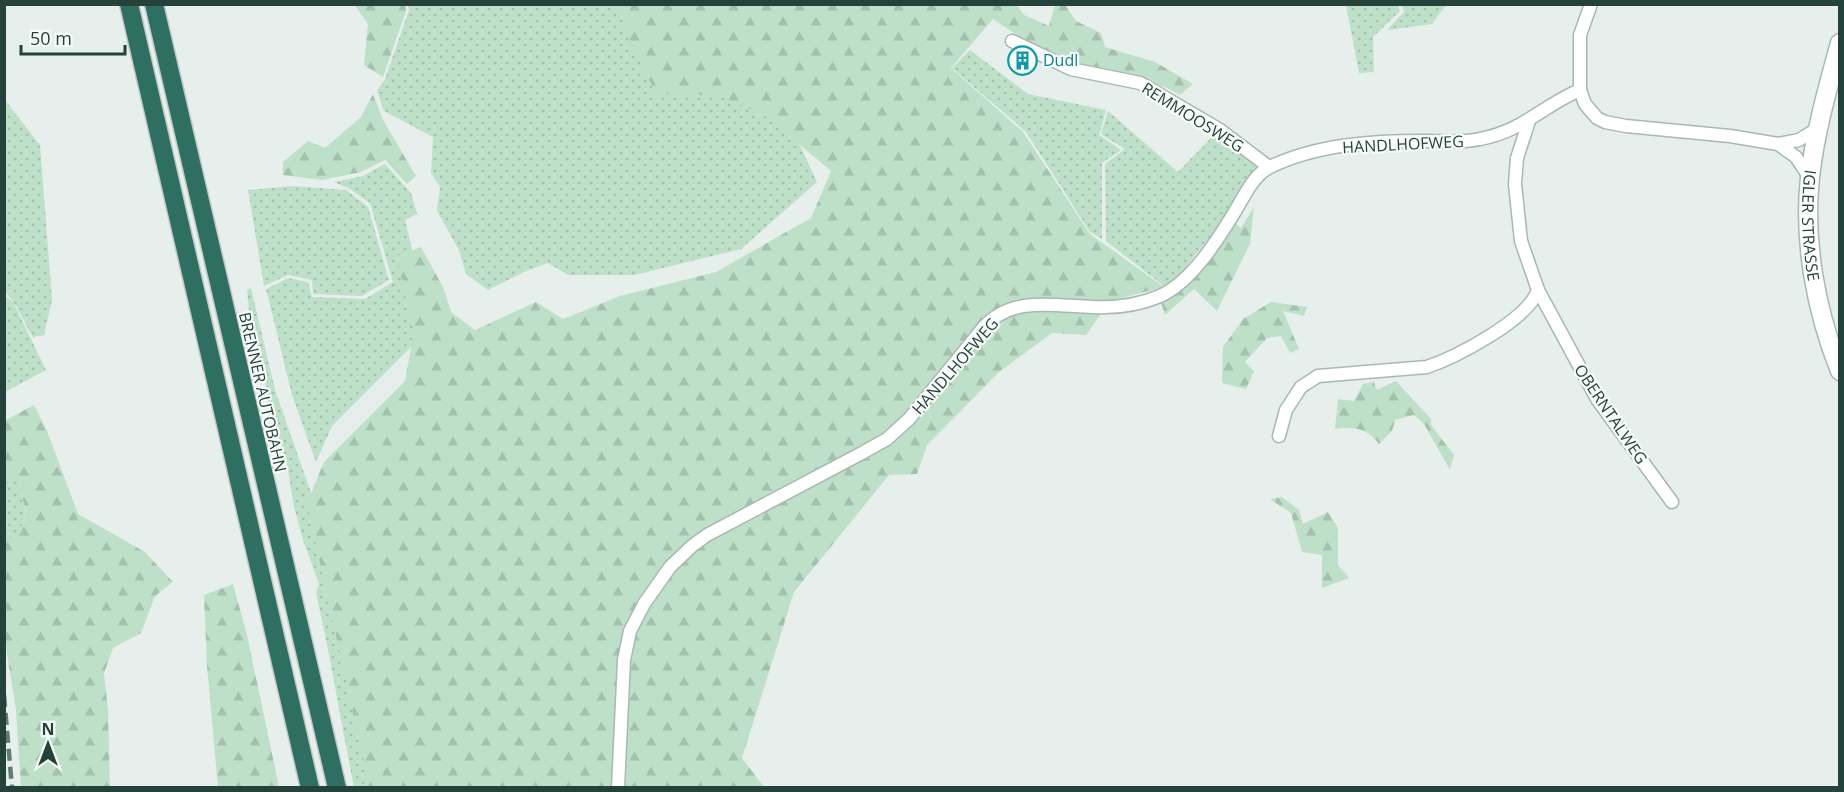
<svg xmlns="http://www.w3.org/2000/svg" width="1844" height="792" font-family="'Open Sans',sans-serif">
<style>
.grass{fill:url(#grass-dots)}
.forest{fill:url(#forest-firs)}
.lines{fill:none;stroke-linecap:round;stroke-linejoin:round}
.street-casing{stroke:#a8b8b2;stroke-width:15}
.secondary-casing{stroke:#a4bbb3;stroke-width:21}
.highway-casing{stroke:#c2cac8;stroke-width:21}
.street{stroke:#fff;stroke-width:12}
.secondary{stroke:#fff;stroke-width:18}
.highway{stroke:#2f6f62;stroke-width:18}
.rail{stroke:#5f7d75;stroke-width:4.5;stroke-dasharray:12 6;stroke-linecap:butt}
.labels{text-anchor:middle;stroke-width:4.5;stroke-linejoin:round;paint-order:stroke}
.culture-label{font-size:16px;fill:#0d838f;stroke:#f7fbf9;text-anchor:start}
.street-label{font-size:16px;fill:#24423a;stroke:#f7fbf9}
</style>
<defs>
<pattern id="grass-dots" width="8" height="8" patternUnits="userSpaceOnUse" patternTransform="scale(1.5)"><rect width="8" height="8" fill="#bfe0c8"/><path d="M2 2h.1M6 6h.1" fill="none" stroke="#a4c1ad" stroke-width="1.8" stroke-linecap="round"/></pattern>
<pattern id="forest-firs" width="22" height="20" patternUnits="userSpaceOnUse" patternTransform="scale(1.5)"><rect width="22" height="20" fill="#bfe0c8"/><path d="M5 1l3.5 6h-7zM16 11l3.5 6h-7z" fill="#a4c1ad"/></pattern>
</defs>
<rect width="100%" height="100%" fill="#e6efeb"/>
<g class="grass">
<polygon points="408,5 637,5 715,82 764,110 796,137 817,182 741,249 634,275 568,275 548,263 526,271 488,290 466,274 459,250 437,211 440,187 431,173 433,137 384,111 377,91 385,79 409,10"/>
<polygon points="1346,5 1398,5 1400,11 1373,37 1374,72 1359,73"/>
<polygon points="1402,5 1402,4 1446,5 1432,24 1387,30 1404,12"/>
<polygon points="970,50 1028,94 1106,110 1099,135 1121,150 1102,163 1102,239 1090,232 1026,132 952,68"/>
<path d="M5 100 40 145 52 300 44 335 33 337C23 322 18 304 5 292Z"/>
<polygon points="1108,111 1178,172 1214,135 1257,166 1227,215 1177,278 1164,286 1106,241 1105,164 1125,149 1101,134"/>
<polygon points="385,164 411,193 417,214 405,220 423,295 413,345 332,426 316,462 292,395 266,289 288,278 308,282 312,297 365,299 393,282 370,203 348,188 334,182 363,176"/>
<polygon points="292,186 346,190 368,207 389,280 362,296 313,294 312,280 288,275 264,286 248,190"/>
<path d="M251 288 275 390 318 513 371 787H354C341 723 331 658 316 593L319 584 303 540 294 507 287 464 276 429 269 415 267 389 250 322 247 290Z"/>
<polygon points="4,295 13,302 46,370 5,392"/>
<polygon points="18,479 26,512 21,532 10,540 8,524 5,520 4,484"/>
</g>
<g class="forest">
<polygon points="358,4 405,5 406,11 383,77 364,65 368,24 356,7"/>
<polygon points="1016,4 1024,15 1049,26 1055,5 1065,5 1076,21 1101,33 1105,47 1155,62 1193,84 1180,95 1165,87 1056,61 993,19 951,68 1023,132 1090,234 1164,287 1110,301 1086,335 1052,333 999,372 927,445 917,474 889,475 794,592 742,758 764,787 369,787 307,503 324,462 405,381 414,331 396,256 421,247 443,287 451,312 475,330 536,302 563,319 620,296 716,272 811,218 831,171 763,114 716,95 656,94 631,42 617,5"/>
<polygon points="373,94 383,120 416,176 407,184 385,160 361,172 322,180 283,175 283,162 308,141 325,148 361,117"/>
<polygon points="1254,207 1250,244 1217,311 1194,289 1165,315 1161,302 1228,217 1241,228"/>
<polygon points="1271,302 1307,307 1304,316 1283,311 1299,349 1290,353 1281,336 1267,338 1245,362 1254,371 1246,389 1222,383 1223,347 1243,319"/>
<path d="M1396 381 1431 419V425L1454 455 1450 470 1424 424 1414 415 1395 420 1392 431 1379 444C1365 427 1355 427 1335 429L1338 399 1354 401 1363 384 1374 382 1377 390Z"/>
<polygon points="34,405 47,431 78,514 145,552 173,582 155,596 141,633 113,648 104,673 108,710 110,787 21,787 16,710 5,641 4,520 8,524 10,539 21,532 26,512 18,480 5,484 4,421"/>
<polygon points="1282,497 1299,510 1303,524 1328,512 1338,528 1338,565 1349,578 1322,588 1322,555 1302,552 1291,513 1270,499"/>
<polygon points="233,584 247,635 279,787 218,787 207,666 204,595"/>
</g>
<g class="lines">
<defs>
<g id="street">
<polyline points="1591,4 1580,35 1580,90 1585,104 1597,118 1605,122 1626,126 1730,136 1778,144 1796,157 1810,178"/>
<polyline points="1012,41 1071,69 1140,83 1220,130 1269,167"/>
<polyline points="1529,121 1517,158 1515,184 1521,241 1538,290 1597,399 1672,502"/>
<polyline points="1778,144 1799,140 1818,128"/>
<path d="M1279 436 1286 410 1301 387 1318 376 1427 367C1456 357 1528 320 1538 290"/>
<path d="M618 788 624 660 630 631 644 604 670 567 692 546 707 535 862 453 887 439 909 419 983 328C1012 295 1055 306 1093 307 1116 308 1139 305 1160 296 1191 282 1217 241 1234 213 1244 197 1253 175 1270 167 1317 144 1374 141 1425 141 1444 141 1462 143 1480 139 1523 131 1542 106 1580 90"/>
</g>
<g id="secondary">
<path id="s1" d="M1840 43C1828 87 1815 132 1810 177 1803 242 1816 311 1840 371"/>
</g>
<g id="highway">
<polyline points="129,4 310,788"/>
<polyline points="154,4 337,788"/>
</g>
</defs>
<use href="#street" class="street-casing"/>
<use href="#secondary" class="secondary-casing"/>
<use href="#highway" class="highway-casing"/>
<use href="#street" class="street"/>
<use href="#secondary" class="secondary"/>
<use href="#highway" class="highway"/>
<polyline class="rail" points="4,695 12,788"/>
</g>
<defs>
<symbol id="building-ring" viewBox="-11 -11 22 22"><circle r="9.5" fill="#f7fbf9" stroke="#0f9aa8" stroke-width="1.5"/><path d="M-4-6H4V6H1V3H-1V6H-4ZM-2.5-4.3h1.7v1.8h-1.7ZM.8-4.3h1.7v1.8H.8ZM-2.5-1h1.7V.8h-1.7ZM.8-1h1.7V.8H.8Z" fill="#0f9aa8"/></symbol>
</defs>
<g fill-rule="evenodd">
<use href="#building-ring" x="1006" y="44" width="33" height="33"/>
</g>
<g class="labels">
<g class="culture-label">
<text x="1043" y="66">Dudl</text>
</g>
<g class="street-label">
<text transform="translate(1193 117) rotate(32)" y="6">REMMOOSWEG</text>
<text transform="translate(1403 144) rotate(-3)" y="6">HANDLHOFWEG</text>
<text dy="6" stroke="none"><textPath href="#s1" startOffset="186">IGLER STRASSE</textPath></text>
<text transform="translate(955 366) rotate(-49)" y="6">HANDLHOFWEG</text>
<text transform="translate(263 392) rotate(77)" y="6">BRENNER AUTOBAHN</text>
<text transform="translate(1611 414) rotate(56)" y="6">OBERNTALWEG</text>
</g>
</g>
<rect width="1844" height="792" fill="none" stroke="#24423a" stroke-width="12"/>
<g transform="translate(48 744)" stroke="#f7fbf9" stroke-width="4.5" paint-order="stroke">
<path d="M0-4.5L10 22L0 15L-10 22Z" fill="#24423a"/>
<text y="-9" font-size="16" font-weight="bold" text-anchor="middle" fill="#24423a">N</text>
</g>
<path d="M21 45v9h104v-9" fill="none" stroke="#24423a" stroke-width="3"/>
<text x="30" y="45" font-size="18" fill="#24423a" stroke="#f7fbf9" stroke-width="4.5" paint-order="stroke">50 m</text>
</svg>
